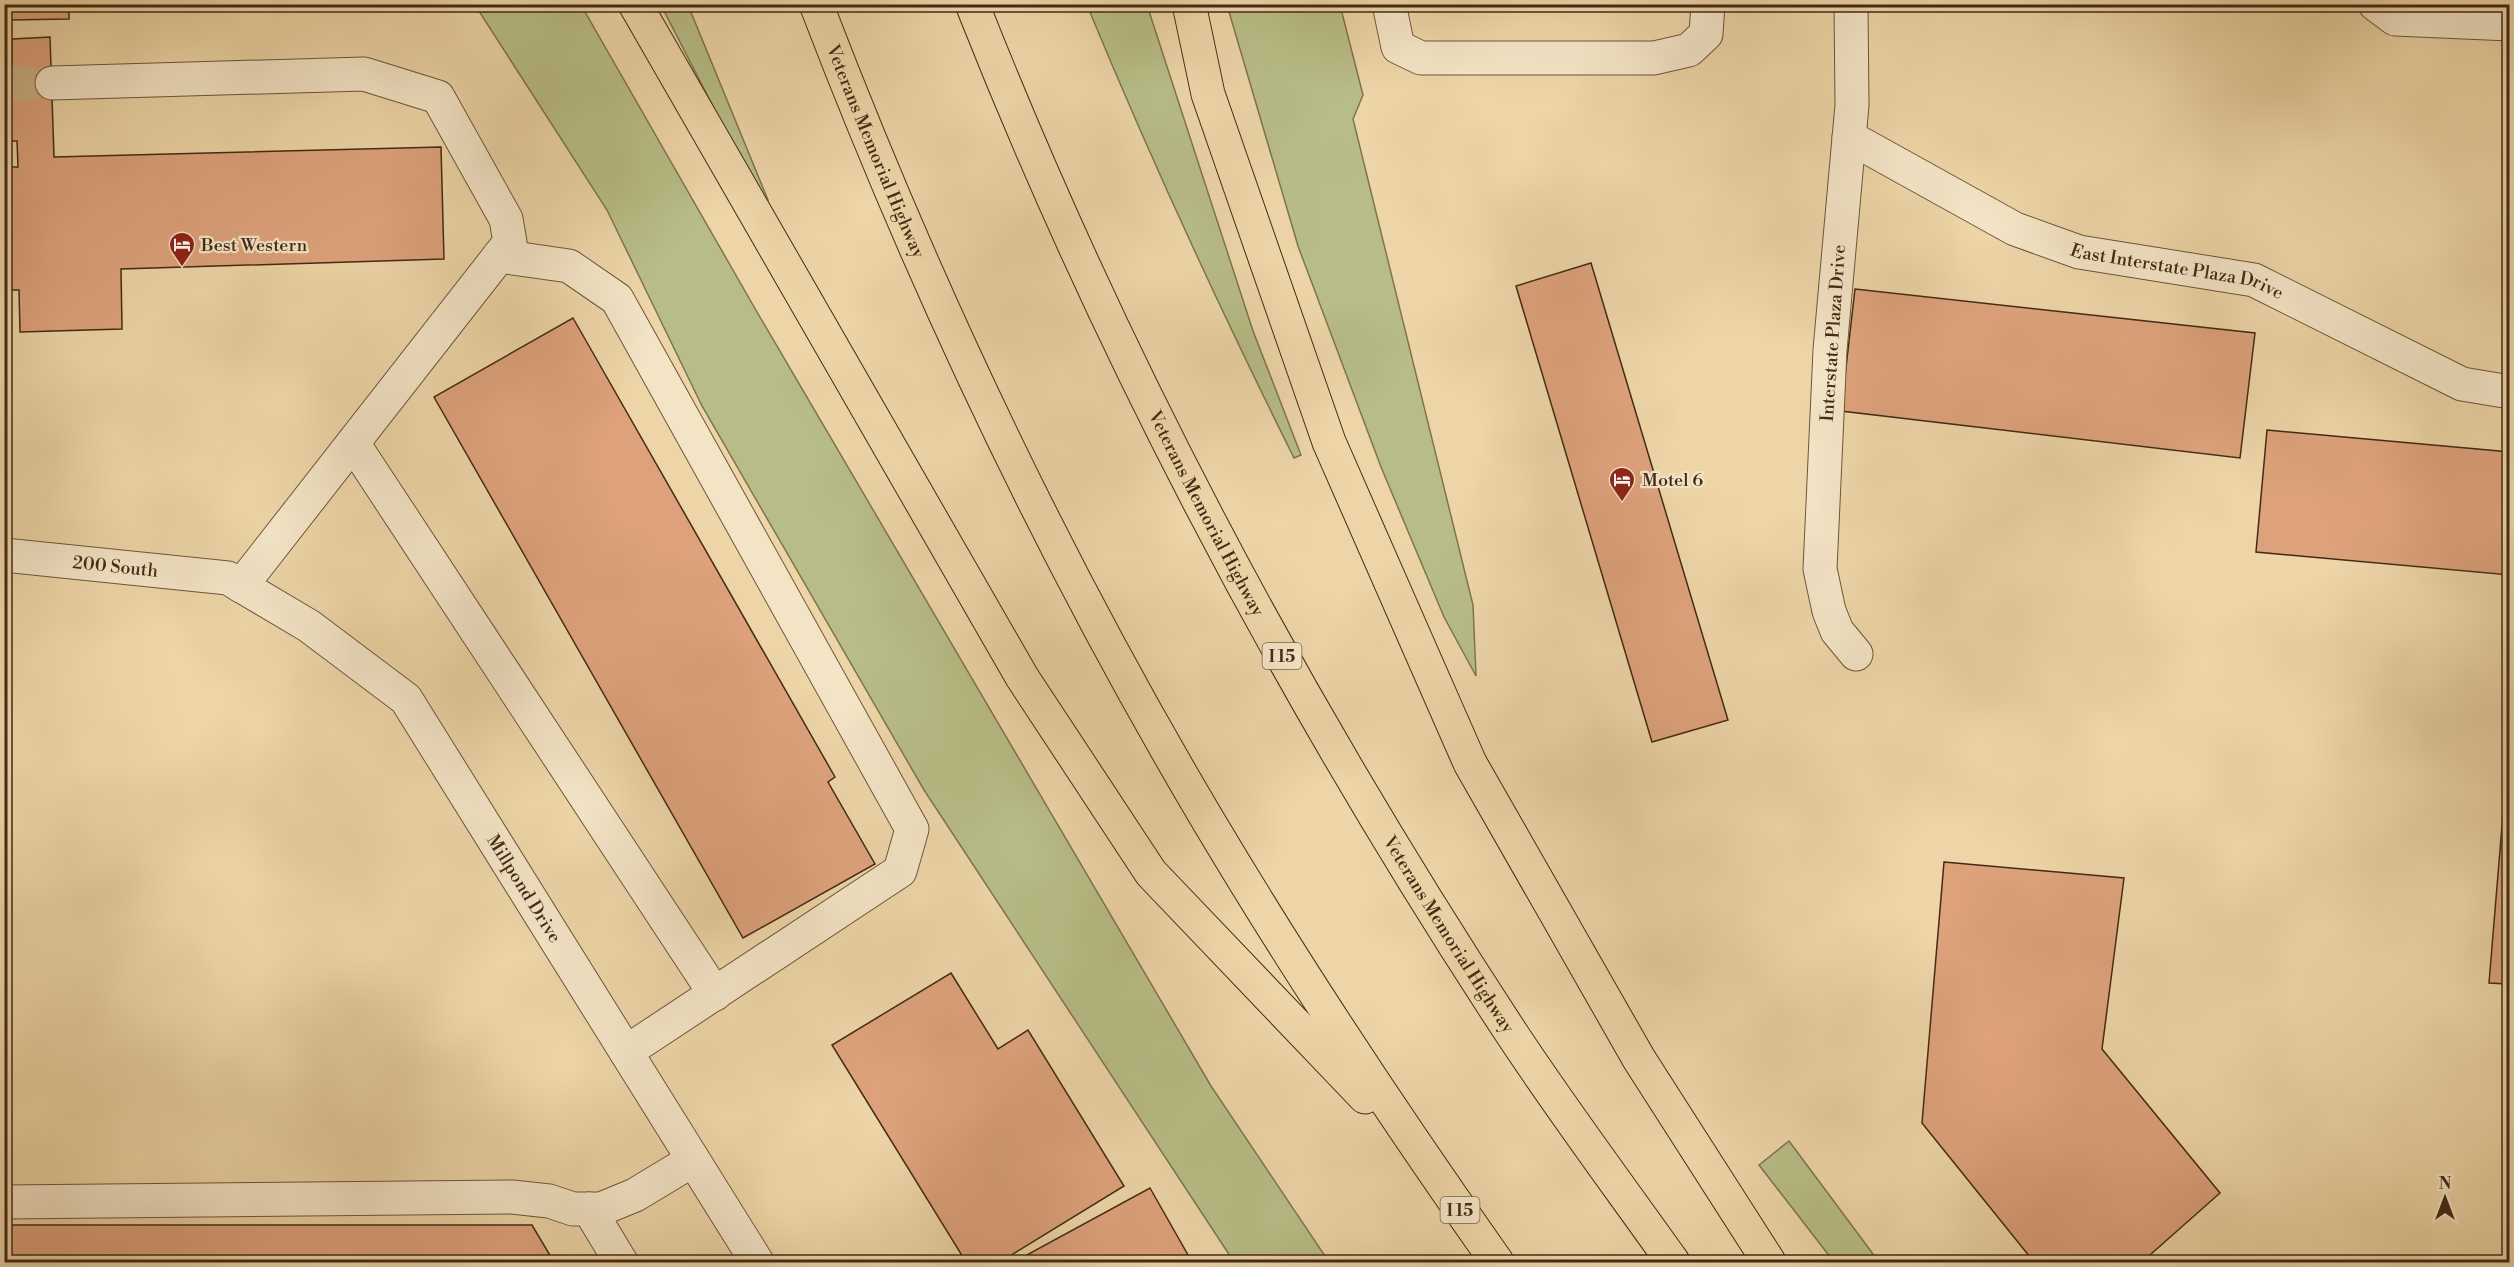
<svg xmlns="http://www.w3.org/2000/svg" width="2514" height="1267" font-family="'Libre Bodoni',serif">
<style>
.green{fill:#b8bd87;stroke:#7e744e;stroke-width:1.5}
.building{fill:#dda27c;stroke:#432a16;stroke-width:1.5}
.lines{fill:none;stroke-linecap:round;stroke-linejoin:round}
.minor-tunnel{stroke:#cbb38a;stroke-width:33;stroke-dasharray:33 16;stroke-linecap:butt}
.minor-casing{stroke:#6e553a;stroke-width:35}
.highway-casing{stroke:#432a16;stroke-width:35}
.minor{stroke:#f3e4c6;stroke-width:33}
.highway{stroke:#edd5a7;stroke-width:33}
.labels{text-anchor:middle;stroke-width:4.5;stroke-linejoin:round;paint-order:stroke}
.shield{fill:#f3e4c6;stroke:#78624b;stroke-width:1.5}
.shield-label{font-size:16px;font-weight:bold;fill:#432a16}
.street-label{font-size:18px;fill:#432a16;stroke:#f3e4c6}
.poi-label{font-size:18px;fill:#432a16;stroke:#f3e4c6;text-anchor:start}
</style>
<rect width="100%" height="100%" fill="#edd5a7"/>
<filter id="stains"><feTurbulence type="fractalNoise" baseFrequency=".00333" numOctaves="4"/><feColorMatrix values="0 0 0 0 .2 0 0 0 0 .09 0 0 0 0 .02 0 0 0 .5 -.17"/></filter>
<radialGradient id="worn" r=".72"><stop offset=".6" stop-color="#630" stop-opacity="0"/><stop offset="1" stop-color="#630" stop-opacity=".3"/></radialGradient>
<g class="green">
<polygon points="475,5 581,5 757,312 1211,1086 1329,1262 1234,1262 924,790 702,406 607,210"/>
<polygon points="661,5 688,5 768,200 760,198"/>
<path d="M1087 5H1147L1253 331 1301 455 1294 458C1220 309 1150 158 1087 5Z"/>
<polygon points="1227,5 1340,5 1363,95 1353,119 1473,605 1476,676 1444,617 1381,467 1298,246"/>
<polygon points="1789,1141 1879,1262 1834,1262 1759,1165"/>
</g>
<g class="building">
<polygon points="10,4 69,4 69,19 11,20"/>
<polygon points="50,37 54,157 441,147 444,259 121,269 122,329 20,332 19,290 4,290 4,167 18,167 17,141 4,141 4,62 12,62 12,39"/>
<polygon points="1591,263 1728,720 1652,742 1516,286"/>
<polygon points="1855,289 2255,333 2240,458 1841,411"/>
<polygon points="573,318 835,777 828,782 875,864 743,938 434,397"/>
<polygon points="2267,430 2510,452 2510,575 2256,552"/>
<polygon points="2510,729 2510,1011 2505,1011 2507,984 2489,983"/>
<polygon points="1944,862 2124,878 2102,1049 2220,1193 2142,1262 2034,1262 1922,1123"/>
<polygon points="951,973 998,1049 1028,1030 1124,1186 1000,1262 966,1262 832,1045"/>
<polygon points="1150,1188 1192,1262 1014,1262"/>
<polygon points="4,1225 532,1225 554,1262 4,1262"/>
</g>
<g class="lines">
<polyline class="minor-tunnel" points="4,84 52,83"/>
<defs>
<g id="minor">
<polyline points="1389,4 1398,47 1421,58 1654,58 1689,50 1706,34 1708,4"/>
<polyline points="1851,4 1852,105 1830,350 1820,569 1829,611 1837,631 1856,654"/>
<polyline points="2375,4 2395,19 2510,24"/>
<polyline points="52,83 364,74 438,97 506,219 510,242 241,586"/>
<path id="s1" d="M1849 137 2015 229 2079 252 2254 280 2462 384 2510 392"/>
<polyline points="499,256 569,266 617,299 912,829 900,871 626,1052"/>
<polyline points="353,443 715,994"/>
<path id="s2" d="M4 555 228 578 309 626 406 699 757 1262"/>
<polyline points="4,1202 512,1197 549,1201 573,1209 601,1209 635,1195 693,1160"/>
<polyline points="589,1209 621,1262"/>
</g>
<g id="highway">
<polyline points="635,4 1022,677 1151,873 1365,1097"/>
<path id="s3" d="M816 4C924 286 1055 563 1209 822 1299 973 1396 1119 1497 1262"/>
<path id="s4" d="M972 4C1114 364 1298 708 1510 1031 1562 1110 1619 1186 1673 1262"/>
<polyline points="1189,4 1208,94 1329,442 1470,763 1639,1059 1769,1262"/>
</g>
</defs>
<use href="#minor" class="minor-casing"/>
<use href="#highway" class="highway-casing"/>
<use href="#minor" class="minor"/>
<use href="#highway" class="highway"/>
</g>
<defs>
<symbol id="hotel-pin" viewBox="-11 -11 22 30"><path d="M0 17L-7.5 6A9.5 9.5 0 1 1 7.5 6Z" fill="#8f2418" stroke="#f3e4c6"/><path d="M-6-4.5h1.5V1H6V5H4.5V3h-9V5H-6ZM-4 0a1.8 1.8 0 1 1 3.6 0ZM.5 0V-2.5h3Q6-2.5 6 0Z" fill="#fff"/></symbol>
</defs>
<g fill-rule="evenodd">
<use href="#hotel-pin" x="167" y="230" width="30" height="40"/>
<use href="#hotel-pin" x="1607" y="465" width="30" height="40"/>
</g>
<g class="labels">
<g class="shield">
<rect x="1262.5" y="643" width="39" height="26" rx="4.5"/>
<rect x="1440.5" y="1197" width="39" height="26" rx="4.5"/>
</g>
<g class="shield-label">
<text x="1282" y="662">I 15</text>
<text x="1460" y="1216">I 15</text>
</g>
<g class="street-label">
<text dy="6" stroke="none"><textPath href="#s3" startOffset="159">Veterans Memorial Highway</textPath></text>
<text dy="6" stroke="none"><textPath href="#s1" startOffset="358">East Interstate Plaza Drive</textPath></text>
<text transform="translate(1833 333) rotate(-86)" y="6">Interstate Plaza Drive</text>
<text dy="6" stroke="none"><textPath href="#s4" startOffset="561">Veterans Memorial Highway</textPath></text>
<text dy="6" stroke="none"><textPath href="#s2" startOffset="112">200 South</textPath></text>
<text dy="6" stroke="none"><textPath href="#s2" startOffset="664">Millpond Drive</textPath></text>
<text dy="6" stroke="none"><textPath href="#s4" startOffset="1047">Veterans Memorial Highway</textPath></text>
</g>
<g class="poi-label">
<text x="201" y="251">Best Western</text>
<text x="1642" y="486">Motel 6</text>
</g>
</g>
<rect width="2514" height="1267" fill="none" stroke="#edd5a7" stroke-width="24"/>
<rect x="6" y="6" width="2502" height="1255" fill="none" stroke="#432a16" stroke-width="3"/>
<rect x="12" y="12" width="2490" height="1243" fill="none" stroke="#432a16" stroke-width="1.5"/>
<g transform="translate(2445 1198)" stroke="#f3e4c6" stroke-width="4.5" paint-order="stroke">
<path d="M0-4.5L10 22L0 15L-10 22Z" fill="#432a16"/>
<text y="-9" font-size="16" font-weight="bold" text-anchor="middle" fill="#432a16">N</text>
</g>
<rect width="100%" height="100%" filter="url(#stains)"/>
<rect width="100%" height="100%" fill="url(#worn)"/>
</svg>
